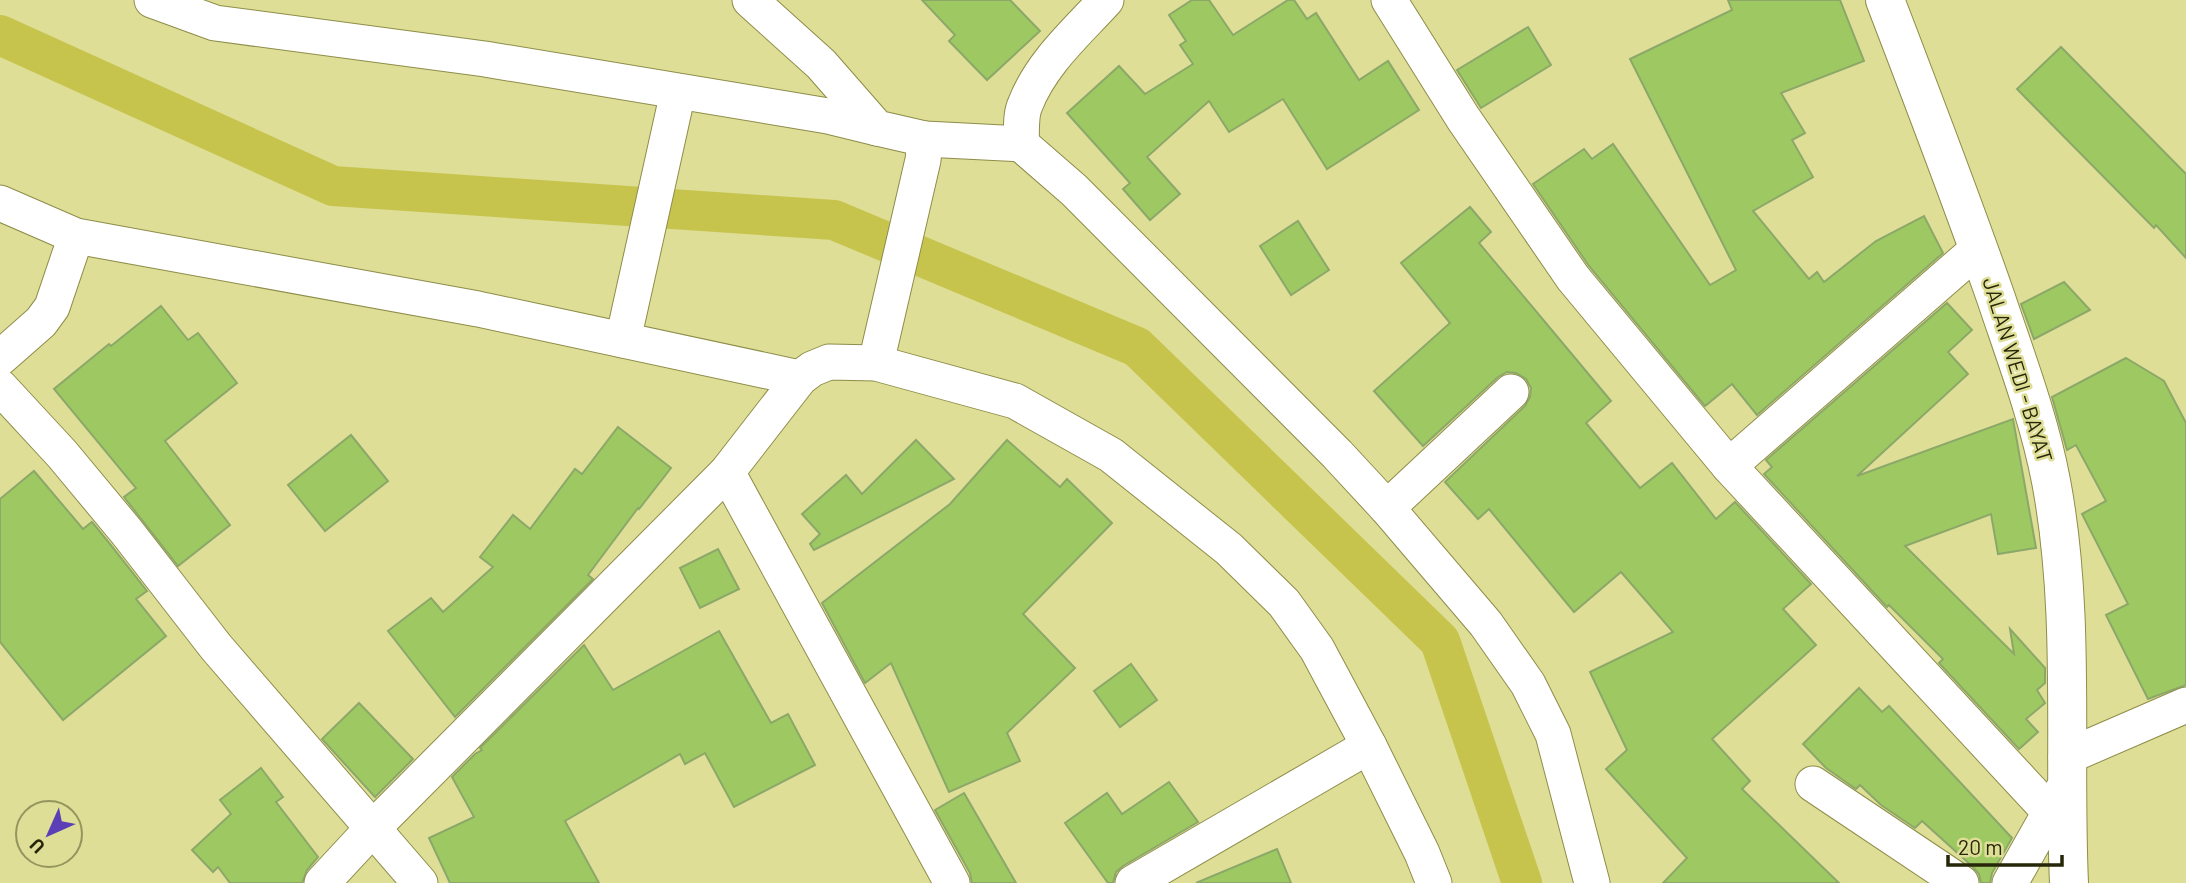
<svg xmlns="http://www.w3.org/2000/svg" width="2186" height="883" font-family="Barlow,sans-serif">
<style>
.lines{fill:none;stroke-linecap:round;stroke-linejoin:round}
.canal{stroke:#c7c44d;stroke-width:40}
.building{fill:#9ec962;stroke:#8ca869;stroke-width:2}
.minor-casing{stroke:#8e8d49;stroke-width:37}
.secondary-casing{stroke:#8e8d49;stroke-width:40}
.minor{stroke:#fff;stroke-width:35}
.secondary{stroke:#fff;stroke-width:38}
.labels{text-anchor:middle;stroke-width:5;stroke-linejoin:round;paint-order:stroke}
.street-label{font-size:21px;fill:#262608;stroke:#dede97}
</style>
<rect width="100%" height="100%" fill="#dede97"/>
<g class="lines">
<polyline class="canal" points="0,35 333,186 834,220 1137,347 1440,641 1522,883"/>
</g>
<g class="building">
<polygon points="922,0 1010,0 1040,31 987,80 949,41 955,35"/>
<polygon points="1192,0 1209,0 1233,35 1288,0 1294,0 1307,19 1316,13 1359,80 1388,61 1419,110 1327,169 1283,99 1229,132 1209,101 1147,157 1180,194 1150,220 1123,189 1130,183 1067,113 1119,66 1145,94 1193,64 1180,45 1186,41 1169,15"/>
<polygon points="1728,0 1840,0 1864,61 1781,93 1805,133 1792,140 1813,177 1753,211 1809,279 1817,272 1824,282 1876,241 1924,216 1943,253 1757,415 1732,384 1705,406 1589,266 1533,184 1584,149 1592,159 1613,144 1710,285 1736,270 1630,59 1732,10"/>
<polygon points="1528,27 1551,65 1481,108 1457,70"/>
<polygon points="2061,47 2186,174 2186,258 2156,225 2154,228 2017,89"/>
<polygon points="1470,207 1491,232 1479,243 1611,401 1586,423 1640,488 1672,463 1716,519 1735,502 1811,584 1783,609 1816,645 1712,739 1750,781 1742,789 1839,883 1663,883 1687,858 1606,769 1627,750 1590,672 1673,632 1621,572 1574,612 1489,509 1478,519 1445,482 1525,406 1530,397 1531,388 1526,379 1516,373 1507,372 1498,377 1423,446 1374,391 1450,323 1401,263"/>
<polygon points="1298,221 1329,270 1291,295 1260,246"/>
<polygon points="2064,282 2090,310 2034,339 2021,304"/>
<polygon points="1947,303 1972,330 1948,352 1968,374 1857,476 2013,419 2036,548 1998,554 1991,514 1905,546 2014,654 2010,629 2045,668 2045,683 2037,690 2045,703 2026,719 2038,732 2019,749 1939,663 1943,659 1889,605 1887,607 1764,474 1772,467 1766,460"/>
<polygon points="161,306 188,340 198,333 237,383 165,441 230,525 178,566 124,497 136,488 54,389 109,344 111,346"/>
<polygon points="2126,358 2164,381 2186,423 2186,685 2148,699 2106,615 2128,604 2082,514 2106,501 2076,445 2067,450 2052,397"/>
<polygon points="618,427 671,468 639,509 638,508 588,575 593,579 455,717 388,631 431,598 443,612 493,567 480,557 513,515 530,529 575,469 582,474"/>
<polygon points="351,435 388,481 325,531 288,485"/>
<polygon points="916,440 954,479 814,550 810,544 820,534 802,514 846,475 862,494"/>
<polygon points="1007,440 1060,487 1067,479 1112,523 1023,614 1075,668 1007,733 1020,761 949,792 891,663 865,683 822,603 950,504"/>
<polygon points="34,471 83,529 92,522 110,544 147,591 136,599 166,636 63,720 0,642 0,499"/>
<polygon points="718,549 739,589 700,608 680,568"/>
<polygon points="719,631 771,723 788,714 815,765 734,807 705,753 685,764 680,754 565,821 599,883 450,883 429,838 474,817 452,777 475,754 482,750 480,748 584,645 613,690"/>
<polygon points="1131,664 1157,700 1120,727 1094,691"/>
<polygon points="1859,688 1882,712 1889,706 2012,838 1992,873 1990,883 1981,883 1979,874 1973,867 1922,821 1915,828 1881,805 1860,785 1856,789 1826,768 1803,744"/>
<polygon points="359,703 413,759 375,797 322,739"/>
<polygon points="261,768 283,797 276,802 318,857 307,870 302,883 230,883 218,867 213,872 192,850 231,814 220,800"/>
<polygon points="1169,782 1198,822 1123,866 1116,872 1113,883 1108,883 1065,823 1107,793 1122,814"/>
<polygon points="964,793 1016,883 972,883 970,873 935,810"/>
<polygon points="1277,849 1291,883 1196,883"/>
</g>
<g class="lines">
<defs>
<g id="minor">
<polyline points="152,0 215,23 485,59 828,116 877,128"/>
<path d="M750 0 821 64 877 128 925 139 1021 144C1022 132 1020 116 1025 105 1041 63 1077 32 1106 0"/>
<polyline points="1389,0 1463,118 1573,278 1729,466 2049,811"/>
<polyline points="1021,144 1074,190 1337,454 1387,508 1486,624 1528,684 1553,734 1592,883"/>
<polyline points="0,203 76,236 478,309 800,378"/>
<polyline points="623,340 678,92"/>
<polyline points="0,358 41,322 52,307 76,236"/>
<polyline points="876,363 923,160 925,139"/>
<polyline points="0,387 62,454 126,531 216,647 420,883"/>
<polyline points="1729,466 1978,249"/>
<polyline points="727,472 952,883"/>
<polyline points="1387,508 1511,392"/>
<polyline points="2066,757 2186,705"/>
<polyline points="1813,784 1961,883"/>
<polyline points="322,883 372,829 727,472 800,378 812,369 829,362 876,363 1015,401 1111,455 1229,549 1284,603 1317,649 1369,746 1422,853 1434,883"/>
<polyline points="1133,883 1369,746"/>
<polyline points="2010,883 2062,791"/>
</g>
<path id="secondary" d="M1885 0C1923 99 1961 198 1996 298 2016 358 2039 418 2051 481 2076 613 2063 750 2069 883"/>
</defs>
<use href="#minor" class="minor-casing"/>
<use href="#secondary" class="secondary-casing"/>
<use href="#minor" class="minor"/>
<use href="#secondary" class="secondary"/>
</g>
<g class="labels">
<g class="street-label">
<text transform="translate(2017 370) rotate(73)" y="7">JALAN WEDI - BAYAT</text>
</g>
</g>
<g transform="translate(49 834) rotate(225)"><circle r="33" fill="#dede97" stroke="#94945e" stroke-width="2"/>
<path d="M0-5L12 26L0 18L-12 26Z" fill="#5a3fb7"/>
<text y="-10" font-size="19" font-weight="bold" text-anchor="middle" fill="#262608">U</text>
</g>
<path d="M1948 855v10h114v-10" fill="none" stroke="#262608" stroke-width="3.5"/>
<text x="1958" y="855" font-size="21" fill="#262608" stroke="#dede97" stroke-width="5" paint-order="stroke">20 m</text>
</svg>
